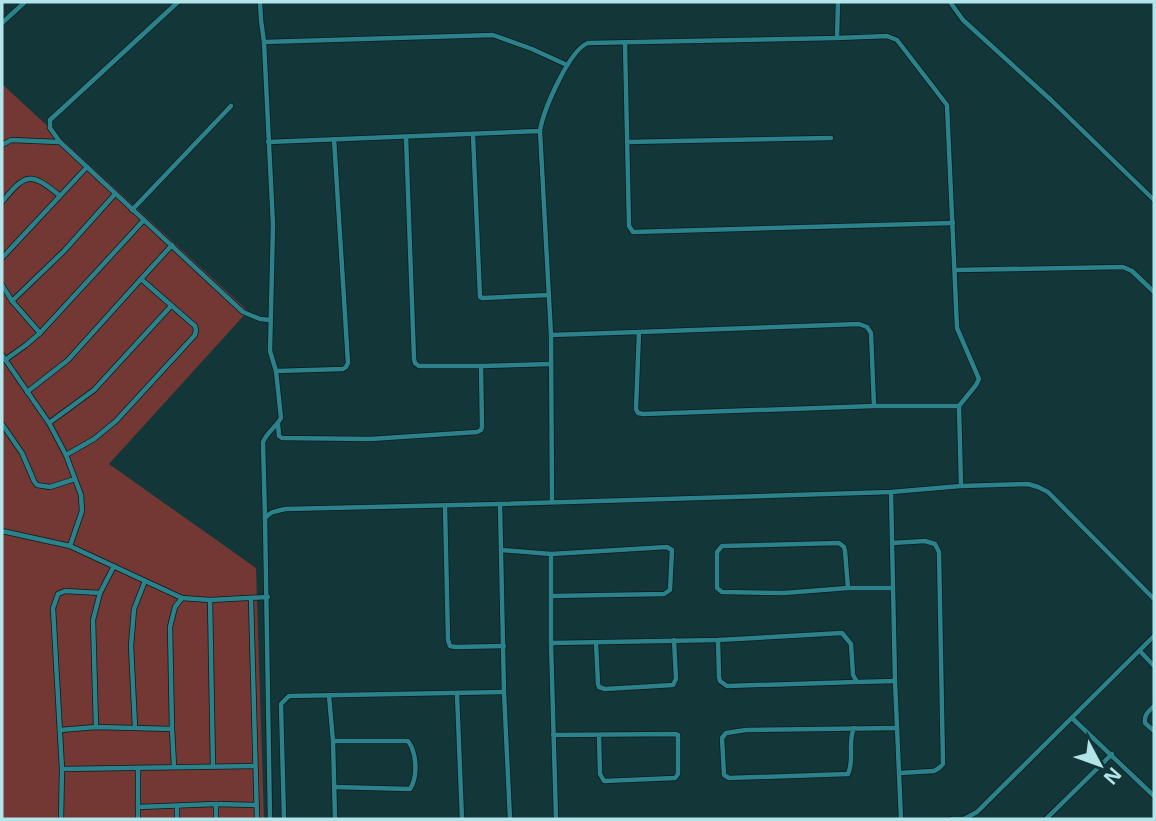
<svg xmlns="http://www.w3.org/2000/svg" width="1156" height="821" font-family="'Open Sans',sans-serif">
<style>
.green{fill:#733734}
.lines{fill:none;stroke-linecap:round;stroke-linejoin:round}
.minor-casing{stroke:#0c1b1c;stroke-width:6}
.minor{stroke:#2b828a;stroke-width:4.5}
</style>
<rect width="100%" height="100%" fill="#133639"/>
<polygon class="green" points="2,84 248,311 109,464 256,568 264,819 2,819"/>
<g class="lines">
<defs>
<g id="minor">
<polyline points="178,2 50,120 50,128 60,142 243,312 260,319 270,320"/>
<polyline points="260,2 261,20 264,42 273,225 270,351 276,371 343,369 346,367 348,363 334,139"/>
<polyline points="950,2 963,20 1051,100 1154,200"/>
<polyline points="2,23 25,2"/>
<polyline points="837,38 887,36 897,40 947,105 957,328 979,379 976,385 959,406"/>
<polyline points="264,42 493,35 532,49 567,65"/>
<polyline points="625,43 629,226 633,232 953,223"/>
<path d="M540 131C543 111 569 50 588 43L837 38 838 2"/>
<polyline points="473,135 480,297 483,298 549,295"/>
<polyline points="406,137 414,359 415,363 419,366 481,366 551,364"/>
<polyline points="268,142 540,131 551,335 552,502"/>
<polyline points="627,142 831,138"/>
<polyline points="2,145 11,140 59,142"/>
<path d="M2 202C25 174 30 171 59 195"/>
<polyline points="132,210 231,106"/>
<polyline points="2,258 87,167"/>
<polyline points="955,270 1123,267 1132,271 1154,292"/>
<polyline points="2,285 12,301 40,333"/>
<polyline points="12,301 64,251 115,194"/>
<polyline points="639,332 859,324 867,327 871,333 874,406"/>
<polyline points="551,335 639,332 636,409 638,413 643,414 874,406 959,406 961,486"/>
<polyline points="2,355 49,423 66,455 81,495 82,511 70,546"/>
<polyline points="5,360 26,345 40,333 143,221"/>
<polyline points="27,392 68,360 141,279"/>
<polyline points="49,423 94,390 171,306"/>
<polyline points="2,424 22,453 34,481 37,485 50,487 75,479"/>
<polyline points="278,424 279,436 282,438 370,439 477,432 481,430 482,427 481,366"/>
<polyline points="66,455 94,439 116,421 195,335 196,330 195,326 141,279 172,245"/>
<polyline points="891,492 895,681 901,819"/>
<polyline points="500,504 504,692 510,819"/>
<polyline points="445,506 448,640 450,646 455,647 504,646"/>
<path d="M265 518 263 442C267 432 276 427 281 418L276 371"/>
<polyline points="2,531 70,546 182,598 210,600 268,597"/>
<polyline points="892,543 925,541 935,544 939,552 943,764 939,768 934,771 899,773"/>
<polyline points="501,550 551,554 551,643 556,819"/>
<polyline points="848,588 845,551 844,547 839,543 722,546 717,552 717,588 722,592 784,593 848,588 893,588"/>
<polyline points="551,596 664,594 670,590 672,550 667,547 551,554"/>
<polyline points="251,599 257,819"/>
<polyline points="210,600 213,766"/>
<polyline points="718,640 719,677 720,681 727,686 856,682"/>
<polyline points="551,643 718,640 842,633 851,644 853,675 857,682 895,681"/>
<polyline points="596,643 598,684 599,687 605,689 673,685 676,679 674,640"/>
<polyline points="1140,651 1154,666"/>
<polyline points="457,694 462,819"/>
<polyline points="329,696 333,741 335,819"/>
<path d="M1154 706C1149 711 1144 714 1145 723L1154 731"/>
<polyline points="1072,718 1154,796"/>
<polyline points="96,727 93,620 100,593 114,566"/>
<polyline points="135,727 131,646 134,609 145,581"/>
<path d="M854 728C847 743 855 759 848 774L729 778 724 775 722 738 726 733 746 730 897 728"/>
<polyline points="60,730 96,727 172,729"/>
<polyline points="553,735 675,734 678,735 678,774 675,778 604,781 600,774 599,735"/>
<path d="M333 741H408C417 753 418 777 410 789L334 787"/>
<polyline points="174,766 172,729 170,627 175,607 182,598"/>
<polyline points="62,769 255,766"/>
<polyline points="216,804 216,819"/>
<polyline points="177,806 177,819"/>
<polyline points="138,807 216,804 257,805"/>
<polyline points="61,819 62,769 53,608 58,594 65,591 100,593"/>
<polyline points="138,819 138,768"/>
<path d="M270 819 265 518C271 511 277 511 285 509L500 504 891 492 961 486 1028 484 1038 487 1048 492 1154 599"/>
<polyline points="284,819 281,704 289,696 504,692"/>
<polyline points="952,819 964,819 977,812 1154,636"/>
<polyline points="1046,819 1112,754"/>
</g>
</defs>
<use href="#minor" class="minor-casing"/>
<use href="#minor" class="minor"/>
</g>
<rect width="1156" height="821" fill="none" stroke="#b3e4e9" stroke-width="7"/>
<g transform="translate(1100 765) rotate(131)" stroke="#133639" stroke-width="5" paint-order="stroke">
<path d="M0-5L12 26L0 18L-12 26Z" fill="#b3e4e9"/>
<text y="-10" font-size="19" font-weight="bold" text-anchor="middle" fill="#b3e4e9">N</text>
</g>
</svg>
